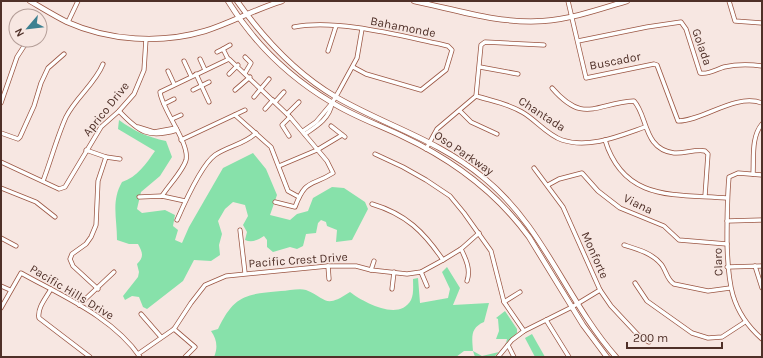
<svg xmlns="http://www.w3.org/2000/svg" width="763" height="358" font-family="Karla,sans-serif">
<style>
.green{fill:#87e1aa}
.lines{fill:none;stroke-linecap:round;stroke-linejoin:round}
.minor-casing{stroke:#9b5643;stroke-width:5}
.major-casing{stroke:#9b5643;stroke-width:6}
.minor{stroke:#fff;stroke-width:3.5}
.major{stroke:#fff;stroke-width:4.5}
.labels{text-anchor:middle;stroke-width:3;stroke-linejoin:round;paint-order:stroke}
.street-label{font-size:12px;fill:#4f3028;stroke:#f7e7e2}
</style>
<rect width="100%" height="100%" fill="#f7e7e2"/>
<g class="green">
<path d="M119 120C134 131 147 137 166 141L172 157 160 176 141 192 137 209 142 213 165 210 175 215 173 226 178 230 175 240 182 243 189 227 223 168 253 153 266 169 277 195 270 215 290 220 297 214 308 211 313 198 332 187 344 188 365 202 368 209 352 240 336 242 337 230 327 226 326 222 321 220 318 223 316 233 306 234 303 246 297 249 290 247 273 252 267 247V240L264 236C258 240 252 243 245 240L247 232 243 225 248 216 245 205 233 202 225 209 218 221 222 234 219 245 220 255 211 261 194 260 183 281 147 309 143 307 139 297 132 296 125 300 123 296 138 277 139 272 137 264C144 257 143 253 138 244H129L117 240C117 218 111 201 122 182 137 177 146 164 155 151L118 129Z"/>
<path d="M447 267 460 288 453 305 489 303 484 322C470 328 472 337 473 351H464L456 357H214C218 348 217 339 211 331L218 329C234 295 246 294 281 291 288 291 299 288 306 290 328 299 324 309 350 292 363 302 399 322 411 300 414 294 413 285 413 279L418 278 420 303 448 298 450 289 442 272Z"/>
<polygon points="505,311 517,329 517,333 506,343 507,339 496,339 499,331 498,319 496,318"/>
<polygon points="532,334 545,357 535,357 525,338"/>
<polygon points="473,351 482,356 499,352 494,357 475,357"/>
</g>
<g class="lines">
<defs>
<g id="minor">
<path d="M568 1 586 78 654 64 657 65 678 121C703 121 735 93 762 103"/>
<polyline points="729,1 735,21 762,23"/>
<polyline points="68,22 78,1"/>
<path d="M294 27C337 19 397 35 440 44L448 46 452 50 446 70 421 90 366 74 353 67"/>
<path d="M578 41 647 27 681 22 686 29 700 73C708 75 717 69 724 67 737 64 749 64 762 66"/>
<polyline points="223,49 230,45"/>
<polyline points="328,51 336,26"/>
<polyline points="217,52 223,49 228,59"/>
<polyline points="200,59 205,70"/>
<polyline points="184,61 191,76"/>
<polyline points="480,67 518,74"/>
<polyline points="168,71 174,84"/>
<polyline points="245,73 251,63 245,57"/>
<polyline points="196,74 209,102"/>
<polyline points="229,74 238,65"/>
<path d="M552 88C584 125 596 103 634 101 648 116 643 149 674 153 684 154 695 149 705 151L708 154 705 196"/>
<polyline points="193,90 209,82"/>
<polyline points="235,90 250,77"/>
<path d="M476 96C492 101 507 103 522 112 535 119 547 135 562 140 589 149 619 136 645 127"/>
<polyline points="254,97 269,79"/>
<polyline points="275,102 284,92"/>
<polyline points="1,103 17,57 28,40"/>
<polyline points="164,104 174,99"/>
<polyline points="265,109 273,100"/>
<path d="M119 111C139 132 148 139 177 130"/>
<polyline points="460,111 471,122 497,134"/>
<polyline points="287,114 299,102"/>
<polyline points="235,115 271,147 288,191 299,197"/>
<polyline points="172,119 181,115"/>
<polyline points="331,126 345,137"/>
<polyline points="138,127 154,132 176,128"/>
<polyline points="303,131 316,122 332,103 339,91 357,58 362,29"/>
<polyline points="1,133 18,139 20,137 34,106 41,83 48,68 64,54"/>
<path d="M305 134C317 126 330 118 332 103"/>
<polyline points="289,136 282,125 290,117"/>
<polyline points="181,140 245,110"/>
<path d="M605 140C624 202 675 194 727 198"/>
<polyline points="426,149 437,129 476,96 481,45 485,42 544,45"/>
<polyline points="86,150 106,157 120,159"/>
<polyline points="375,154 403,167 426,180 450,196 464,213 491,251 504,302 524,331"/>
<polyline points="1,162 59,189 65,187 101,127 119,111 134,94 144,70 146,39"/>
<polyline points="279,166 317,150 342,135"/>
<polyline points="534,168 563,207 600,290 611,306 640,337 649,342"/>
<path d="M753 174C754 158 751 137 762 124"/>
<path d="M762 175 738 173 729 177C727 199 727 220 727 242 728 282 730 311 762 339"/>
<path d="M43 181C51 160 57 137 66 117 76 97 95 84 103 64"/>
<polyline points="548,185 559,179 582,173 598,191 620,208 664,226 679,240 727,244"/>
<polyline points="1,188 36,202 55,217"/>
<path d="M162 196C168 186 183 171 186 160 190 143 162 110 160 92L229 59 290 117 327 161 333 173C311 187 306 178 295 207L275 202"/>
<polyline points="139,197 162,196 185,201"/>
<path d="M372 204C406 214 424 232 443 260"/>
<path d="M177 220C184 204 201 165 215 155 228 146 245 144 256 133"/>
<polyline points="727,221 762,220"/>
<polyline points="240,230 245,273"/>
<polyline points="1,238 16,246"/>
<path d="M624 245C637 249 652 253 661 264 666 270 667 280 674 284L708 291 730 288"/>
<path d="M461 249C466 259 471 270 467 281"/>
<polyline points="328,266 329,279"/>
<polyline points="755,266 762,288"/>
<polyline points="727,267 762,266"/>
<polyline points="371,270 374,261"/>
<polyline points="421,272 427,286"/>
<polyline points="635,283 647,301 692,333 708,338 722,337 745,322"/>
<polyline points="1,286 10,290"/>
<path d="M51 289C46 298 37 308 39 318L90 357"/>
<polyline points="98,289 73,266 70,259 72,254 86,244 91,237 96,225 98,181 106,157"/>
<polyline points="392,289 394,272"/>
<polyline points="504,302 520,292"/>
<polyline points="79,305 114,272"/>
<path d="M1 308 21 273C62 296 113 317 140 357"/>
<polyline points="141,314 161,337"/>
<polyline points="546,320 569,357"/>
<polyline points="174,329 195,347 185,357"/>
<polyline points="508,345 514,357"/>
<polyline points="138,354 174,329 191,303 205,285 226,276 328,266 356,266 371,270 407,274 421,272 443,260 461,249 479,233"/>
<polyline points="498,357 512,340 524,331 572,307 600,290"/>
</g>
<g id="major">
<path d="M30 1C42 8 55 16 67 22 109 41 161 44 205 31 231 23 255 9 282 1"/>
<path d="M228 1C254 43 289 77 331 102 353 116 379 125 402 136 451 159 497 193 529 237L583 325 607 357"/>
<path d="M237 1C264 39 295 73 336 97 386 126 437 139 484 178 544 227 566 300 616 357"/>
<path d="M414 1C457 10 499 24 543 21 572 19 600 9 627 1"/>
</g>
</defs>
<use href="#minor" class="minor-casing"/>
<use href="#major" class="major-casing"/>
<use href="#minor" class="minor"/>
<use href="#major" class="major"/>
</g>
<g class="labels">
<g class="street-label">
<text transform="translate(403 27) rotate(11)" y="4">Bahamonde</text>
<text transform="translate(702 47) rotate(71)" y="4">Golada</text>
<text transform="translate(615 61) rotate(-11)" y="4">Buscador</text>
<text transform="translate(106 109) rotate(-51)" y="4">Aprico Drive</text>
<text transform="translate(542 114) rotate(33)" y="4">Chantada</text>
<text transform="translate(464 153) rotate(34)" y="4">Oso Parkway</text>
<text transform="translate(638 204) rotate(26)" y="4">Viana</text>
<text transform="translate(595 255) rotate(66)" y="4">Monforte</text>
<text transform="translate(298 260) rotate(-4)" y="4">Pacific Crest Drive</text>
<text transform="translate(718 262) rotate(-92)" y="4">Claro</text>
<text transform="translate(72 292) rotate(31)" y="4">Pacific Hills Drive</text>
</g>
</g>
<rect width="763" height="358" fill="none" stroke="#4f3028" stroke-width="4"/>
<g transform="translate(28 28) rotate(242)"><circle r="19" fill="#f7e7e2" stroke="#b49e98"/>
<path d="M0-3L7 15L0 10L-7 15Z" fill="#3d8091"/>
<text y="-6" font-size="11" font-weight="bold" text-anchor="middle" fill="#4f3028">N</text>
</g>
<path d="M627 342v6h95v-6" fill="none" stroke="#4f3028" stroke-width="2"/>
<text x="633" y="342" font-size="12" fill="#4f3028" stroke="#f7e7e2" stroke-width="3" paint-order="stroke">200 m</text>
</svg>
